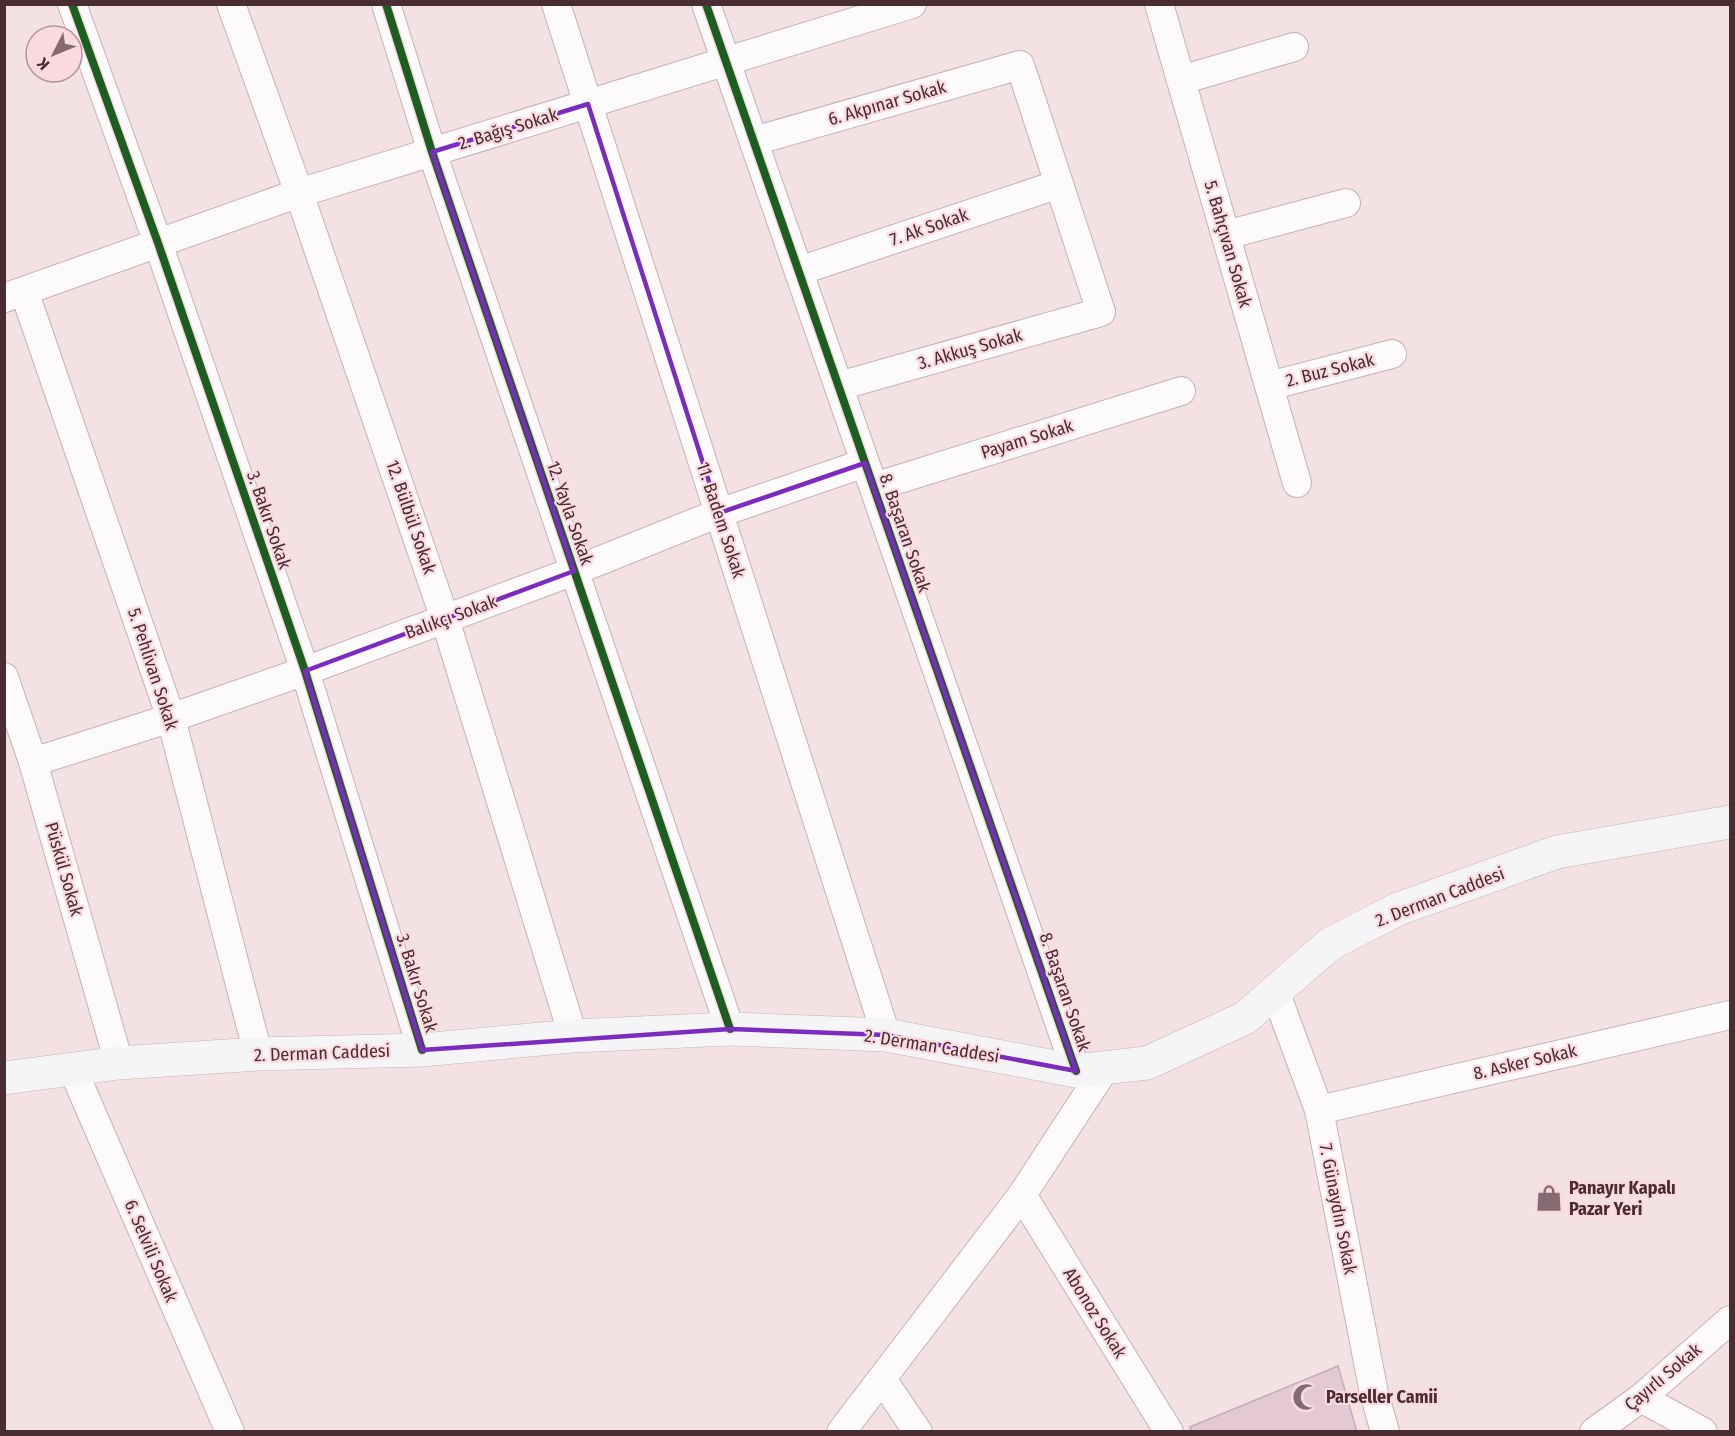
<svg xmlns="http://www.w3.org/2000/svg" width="1735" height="1436" font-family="'Fira Sans Condensed',sans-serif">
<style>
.building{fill:#e2c9d4;stroke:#c2aeb6;stroke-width:1.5;filter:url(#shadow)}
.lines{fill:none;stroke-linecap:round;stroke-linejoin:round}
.street-casing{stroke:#c7b1b6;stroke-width:30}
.secondary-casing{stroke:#c7b1b6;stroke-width:34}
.street{stroke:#fdfafb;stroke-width:28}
.secondary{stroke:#f5f4f6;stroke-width:33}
.cycleway-casing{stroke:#fadae0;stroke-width:11}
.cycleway{stroke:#1b5e20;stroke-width:8}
.marked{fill:none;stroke:#7b2cbf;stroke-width:4.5;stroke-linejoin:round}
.labels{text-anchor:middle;stroke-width:4.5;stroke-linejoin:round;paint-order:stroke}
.street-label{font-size:18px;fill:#4a2c33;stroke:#fadae0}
.poi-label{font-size:18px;font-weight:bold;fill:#4a2c33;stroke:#fadae0;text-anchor:start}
</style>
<defs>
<filter id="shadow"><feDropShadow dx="-5.5" dy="5.5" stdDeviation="0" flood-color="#0004"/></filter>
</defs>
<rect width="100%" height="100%" fill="#f3e1e4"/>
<polygon class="building" points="1338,1366 1357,1432 1192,1432 1190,1427"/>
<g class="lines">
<defs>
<g id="street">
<polyline points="72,4 158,243 305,671 422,1050"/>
<polyline points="231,4 299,193 445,619 573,1036"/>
<polyline points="386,4 432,152 730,1029"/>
<polyline points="556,4 886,1035"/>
<polyline points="706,4 1076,1071"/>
<polyline points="1159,4 1297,483"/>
<polyline points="1181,80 1294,47"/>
<polyline points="754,141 1020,65 1101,312 839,386"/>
<polyline points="1226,235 1346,203"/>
<polyline points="799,271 1059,184"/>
<polyline points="24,291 171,718 258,1054"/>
<polyline points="4,298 299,193 912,4"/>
<polyline points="1269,386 1392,354"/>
<polyline points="874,487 1181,391"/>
<polyline points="4,677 33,762 119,1063"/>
<polyline points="33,762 171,718 305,671 574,571 719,513 865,463"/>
<polyline points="1275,991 1319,1110 1374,1393 1385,1432"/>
<polyline points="73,1070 230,1432"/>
<polyline points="1319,1110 1730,1015"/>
<polyline points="1022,1195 1169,1432"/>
<polyline points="882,1379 918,1432"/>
<polyline points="1641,1398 1703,1432"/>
<polyline points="841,1432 1022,1195 1105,1068"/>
<polyline points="1594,1432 1641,1398 1730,1320"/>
</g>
<polyline id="secondary" points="4,1078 119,1063 258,1054 422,1050 573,1036 730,1029 886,1035 1076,1071 1147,1063 1245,1018 1330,944 1398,909 1557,852 1730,822"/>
</defs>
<use href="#street" class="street-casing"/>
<use href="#secondary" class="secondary-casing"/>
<use href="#street" class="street"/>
<use href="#secondary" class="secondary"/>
<defs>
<g id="cycleway">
<polyline points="72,4 158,243 305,671 422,1050"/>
<polyline points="386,4 432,152 730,1029"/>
<polyline points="706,4 1076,1071"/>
</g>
</defs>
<use href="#cycleway" class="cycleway-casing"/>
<use href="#cycleway" class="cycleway"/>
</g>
<path class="marked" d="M588 104 719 513 865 463 1076 1071 886 1035 730 1029 422 1050 305 671 574 571 432 152Z"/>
<defs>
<symbol id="shop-bare" viewBox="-9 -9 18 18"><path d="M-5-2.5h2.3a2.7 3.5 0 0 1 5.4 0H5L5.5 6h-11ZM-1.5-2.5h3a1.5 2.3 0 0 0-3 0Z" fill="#856b71" stroke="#fadae0" stroke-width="2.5" paint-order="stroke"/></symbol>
<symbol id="mosque-bare" viewBox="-9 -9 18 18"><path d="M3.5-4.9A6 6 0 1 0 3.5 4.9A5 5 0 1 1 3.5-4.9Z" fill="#856b71" stroke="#fadae0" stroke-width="2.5" paint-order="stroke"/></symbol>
</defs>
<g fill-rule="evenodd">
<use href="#shop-bare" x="1530" y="1179" width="38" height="38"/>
<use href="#mosque-bare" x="1287" y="1378" width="38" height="38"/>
</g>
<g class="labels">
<g class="street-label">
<text transform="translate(887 103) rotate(-16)" y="6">6. Akpınar Sokak</text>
<text transform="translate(508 129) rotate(-17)" y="6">2. Bağış Sokak</text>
<text transform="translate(929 227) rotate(-19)" y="6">7. Ak Sokak</text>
<text transform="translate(1228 244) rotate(74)" y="6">5. Bahçıvan Sokak</text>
<text transform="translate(970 349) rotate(-16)" y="6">3. Akkuş Sokak</text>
<text transform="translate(1330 370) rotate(-14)" y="6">2. Buz Sokak</text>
<text transform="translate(1027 439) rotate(-17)" y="6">Payam Sokak</text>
<text transform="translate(570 513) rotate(71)" y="6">12. Yayla Sokak</text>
<text transform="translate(411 517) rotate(71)" y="6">12. Bülbül Sokak</text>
<text transform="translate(269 520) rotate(71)" y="6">3. Bakır Sokak</text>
<text transform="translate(721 520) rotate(72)" y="6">11. Badem Sokak</text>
<text transform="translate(905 533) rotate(71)" y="6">8. Başaran Sokak</text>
<text transform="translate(451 617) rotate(-20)" y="6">Balıkçı Sokak</text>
<text transform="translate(153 669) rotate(72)" y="6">5. Pehlivan Sokak</text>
<text transform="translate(64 869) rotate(74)" y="6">Püskül Sokak</text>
<text transform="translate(1440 897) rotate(-21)" y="6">2. Derman Caddesi</text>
<text transform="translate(417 983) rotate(73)" y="6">3. Bakır Sokak</text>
<text transform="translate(1065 992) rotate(71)" y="6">8. Başaran Sokak</text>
<text transform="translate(932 1046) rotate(9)" y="6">2. Derman Caddesi</text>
<text transform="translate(322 1053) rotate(-2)" y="6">2. Derman Caddesi</text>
<text transform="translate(1525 1062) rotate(-13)" y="6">8. Asker Sokak</text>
<text transform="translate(1338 1209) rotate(79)" y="6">7. Günaydın Sokak</text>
<text transform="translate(151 1251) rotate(67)" y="6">6. Selvili Sokak</text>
<text transform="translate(1095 1313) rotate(58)" y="6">Abonoz Sokak</text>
<text transform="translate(1663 1377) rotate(-40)" y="6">Çayırlı Sokak</text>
</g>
<g class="poi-label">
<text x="1569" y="1194">Panayır Kapalı<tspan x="1569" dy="21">Pazar Yeri</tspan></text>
<text x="1326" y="1403">Parseller Camii</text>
</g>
</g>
<rect width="1735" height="1436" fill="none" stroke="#4a2c33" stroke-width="12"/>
<g transform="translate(54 54) rotate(227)"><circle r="28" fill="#fadae0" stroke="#b4949b" stroke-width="1.5"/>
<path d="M0-4.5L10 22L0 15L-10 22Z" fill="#856b71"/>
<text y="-9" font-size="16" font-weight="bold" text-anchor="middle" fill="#4a2c33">K</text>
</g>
</svg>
